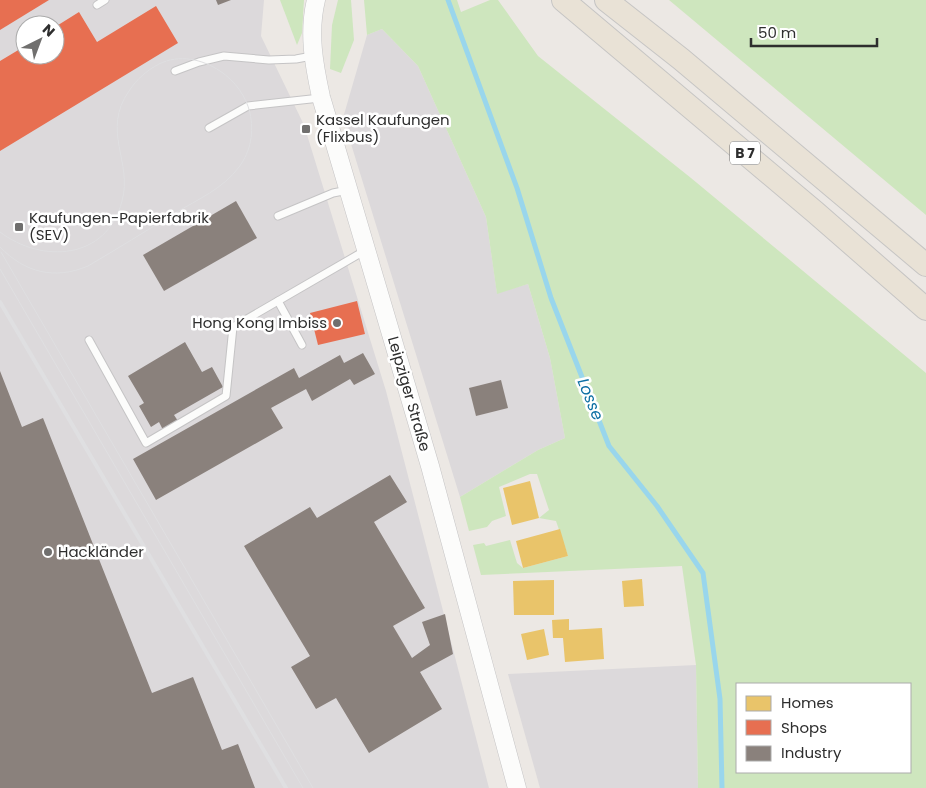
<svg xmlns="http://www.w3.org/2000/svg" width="926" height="788" font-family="Poppins,sans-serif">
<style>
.industrial{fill:#dcd9db;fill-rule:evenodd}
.green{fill:#cee6be;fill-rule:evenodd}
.homes{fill:#e9c46a}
.shops{fill:#e76f51}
.industry{fill:#8a817c}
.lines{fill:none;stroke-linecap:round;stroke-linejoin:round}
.stream{stroke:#99d6ec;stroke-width:5}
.service-casing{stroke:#c5c4c5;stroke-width:9}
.tertiary-casing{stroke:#c5c4c5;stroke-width:19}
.trunk-casing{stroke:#c6c5c4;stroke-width:24}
.service{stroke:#fcfcfb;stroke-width:7}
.tertiary{stroke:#fcfcfb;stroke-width:18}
.trunk{stroke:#e9e2d6;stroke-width:22}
.tram{stroke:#dfdfe1;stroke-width:1}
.rail{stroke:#dfdfe1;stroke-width:4}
.poi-dot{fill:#706f6e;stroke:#fff;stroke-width:2}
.labels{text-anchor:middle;stroke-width:5;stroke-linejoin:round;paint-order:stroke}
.shield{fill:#fff;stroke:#6d6d6d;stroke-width:1}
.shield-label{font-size:14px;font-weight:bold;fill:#2e2e2e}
.poi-label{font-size:15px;fill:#2e2e2e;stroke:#fff;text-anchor:start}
.street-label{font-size:15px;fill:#2e2e2e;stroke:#fff}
.water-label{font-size:16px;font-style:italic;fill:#0d6fa3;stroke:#fff}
</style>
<rect width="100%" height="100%" fill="#ece8e4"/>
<g class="industrial">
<path d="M0 0H264L261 36 304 125 386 391 489 788H0ZM25 25H55V55H25Z"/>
<polygon points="382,29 418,66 486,217 497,293 528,284 550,358 565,438 538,450 460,497 343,118 367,35"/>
<polygon points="696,665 698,788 540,788 508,674"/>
</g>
<g class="green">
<polygon points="280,0 304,0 302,33 297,45"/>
<polygon points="338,0 351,0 354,40 341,73 330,69 332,25"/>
<path d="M364 0H457L461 12 490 0H498L538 56 691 178 926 373V788H698L696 665 682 566 481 575 473 545 484 543 486 546 510 540 517 563 523 568 568 556 556 521 539 518 549 510 537 474H530L499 487 506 516 492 521 487 527 469 531 460 497 538 450 565 438 550 358 528 284 497 294 486 217 418 66 382 29 367 35ZM737 684H910V772H737Z"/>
<polygon points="669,0 926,0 926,215"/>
</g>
<g class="homes">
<polygon points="530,481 539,518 512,525 503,488"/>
<polygon points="560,529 568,556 523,568 516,541"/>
<polygon points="642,579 644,606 624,607 622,581"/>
<polygon points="554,580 554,615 514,615 513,581"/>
<polygon points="569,619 569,630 602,628 604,659 565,662 563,638 553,638 552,620"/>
<polygon points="544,629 549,655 527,660 521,634"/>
</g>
<g class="shops">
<polygon points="0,0 49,0 0,30"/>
<polygon points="156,6 178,43 0,151 0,61 25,46 25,55 55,55 55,27 79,12 97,42"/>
<polygon points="357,301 365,334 318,345 310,313"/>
</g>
<g class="industry">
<polygon points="216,0 231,0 218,5"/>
<polygon points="236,201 257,238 164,291 143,255"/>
<polygon points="185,342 202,372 212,367 223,387 174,415 178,421 163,430 159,422 151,427 139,406 144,403 128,376"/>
<polygon points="363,353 375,374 354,385 350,379 312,401 306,389 271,408 283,428 156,500 133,459 294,368 299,378 340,355 344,363"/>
<polygon points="0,371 22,427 43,418 152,693 193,677 222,750 238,744 255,788 0,788"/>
<polygon points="501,380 508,408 476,416 469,388"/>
<polygon points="390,475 407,502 374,522 425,608 393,626 412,658 430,645 422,622 445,614 453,654 420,672 442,709 369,753 336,698 316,709 291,667 310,656 244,546 310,507 317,518"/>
</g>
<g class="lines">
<polyline class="stream" points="448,0 517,188 551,298 609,446 657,506 703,573 720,699 722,788"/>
<defs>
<g id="service">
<polyline points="97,5 105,0"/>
<polyline points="175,71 199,62 224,56 269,60 296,59 312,56"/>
<polyline points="209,128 248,106 320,98"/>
<polyline points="278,216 333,193 348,190"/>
<polyline points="278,301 302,345"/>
<polyline points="89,340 146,443 226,396 233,327 366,250"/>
</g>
<path id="tertiary" d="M316 0C308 33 314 65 321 97L430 466 517 788"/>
<g id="trunk">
<polyline points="563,0 815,212 926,309"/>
<polyline points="606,0 681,59 926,265"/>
</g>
</defs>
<use href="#service" class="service-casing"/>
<use href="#tertiary" class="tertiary-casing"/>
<use href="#trunk" class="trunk-casing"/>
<use href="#service" class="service"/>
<use href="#tertiary" class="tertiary"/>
<use href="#trunk" class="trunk"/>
<g class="tram">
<path d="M0 232C42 264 107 260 122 201 133 162 101 131 129 91 137 79 146 71 159 64 179 54 202 59 220 71 235 81 246 96 250 113 254 132 251 151 239 167 224 188 197 200 175 213 146 231 117 249 88 266 55 280 25 273 0 247"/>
<polyline points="1,252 313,788"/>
<polyline points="0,269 303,788"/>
</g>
<polyline class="rail" points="0,302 286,788"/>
</g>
<g class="poi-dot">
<rect x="301" y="124" width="10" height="10" rx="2.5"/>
<rect x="14" y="222" width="10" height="10" rx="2.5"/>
<circle cx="337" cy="323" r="5"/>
<circle cx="48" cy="552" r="5"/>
</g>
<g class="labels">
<rect class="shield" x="730" y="141.5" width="30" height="23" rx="4"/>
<g class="shield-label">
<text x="745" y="158">B 7</text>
</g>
<g class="poi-label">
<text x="316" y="125">Kassel Kaufungen<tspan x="316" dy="17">(Flixbus)</tspan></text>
<text x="29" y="223">Kaufungen-Papierfabrik<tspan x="29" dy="17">(SEV)</tspan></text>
<text x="327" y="328" text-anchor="end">Hong Kong Imbiss</text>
<text x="58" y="557">Hackländer</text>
</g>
<g class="street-label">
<text transform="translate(409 394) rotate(74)" y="5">Leipziger Straße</text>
</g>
<g class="water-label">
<text transform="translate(591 399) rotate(68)" y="6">Losse</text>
</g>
</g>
<rect x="736" y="683" width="175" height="90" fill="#ffffff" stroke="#ababab"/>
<rect x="746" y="696" width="25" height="15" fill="#e9c46a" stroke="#ababab"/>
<text x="781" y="708" font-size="15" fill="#2e2e2e">Homes</text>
<rect x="746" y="720" width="25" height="15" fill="#e76f51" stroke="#ababab"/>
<text x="781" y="733" font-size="15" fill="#2e2e2e">Shops</text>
<rect x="746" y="746" width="25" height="15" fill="#8a817c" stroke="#ababab"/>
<text x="781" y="758" font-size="15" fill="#2e2e2e">Industry</text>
<g transform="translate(40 40) rotate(42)"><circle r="24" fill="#ffffff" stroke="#ababab"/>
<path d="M0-4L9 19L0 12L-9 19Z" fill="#706f6e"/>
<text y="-8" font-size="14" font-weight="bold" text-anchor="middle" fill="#2e2e2e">N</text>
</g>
<path d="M751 38v8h126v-8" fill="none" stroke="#2e2e2e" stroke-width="2.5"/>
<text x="758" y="38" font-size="15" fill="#2e2e2e" stroke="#ffffff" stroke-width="4" paint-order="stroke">50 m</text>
</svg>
